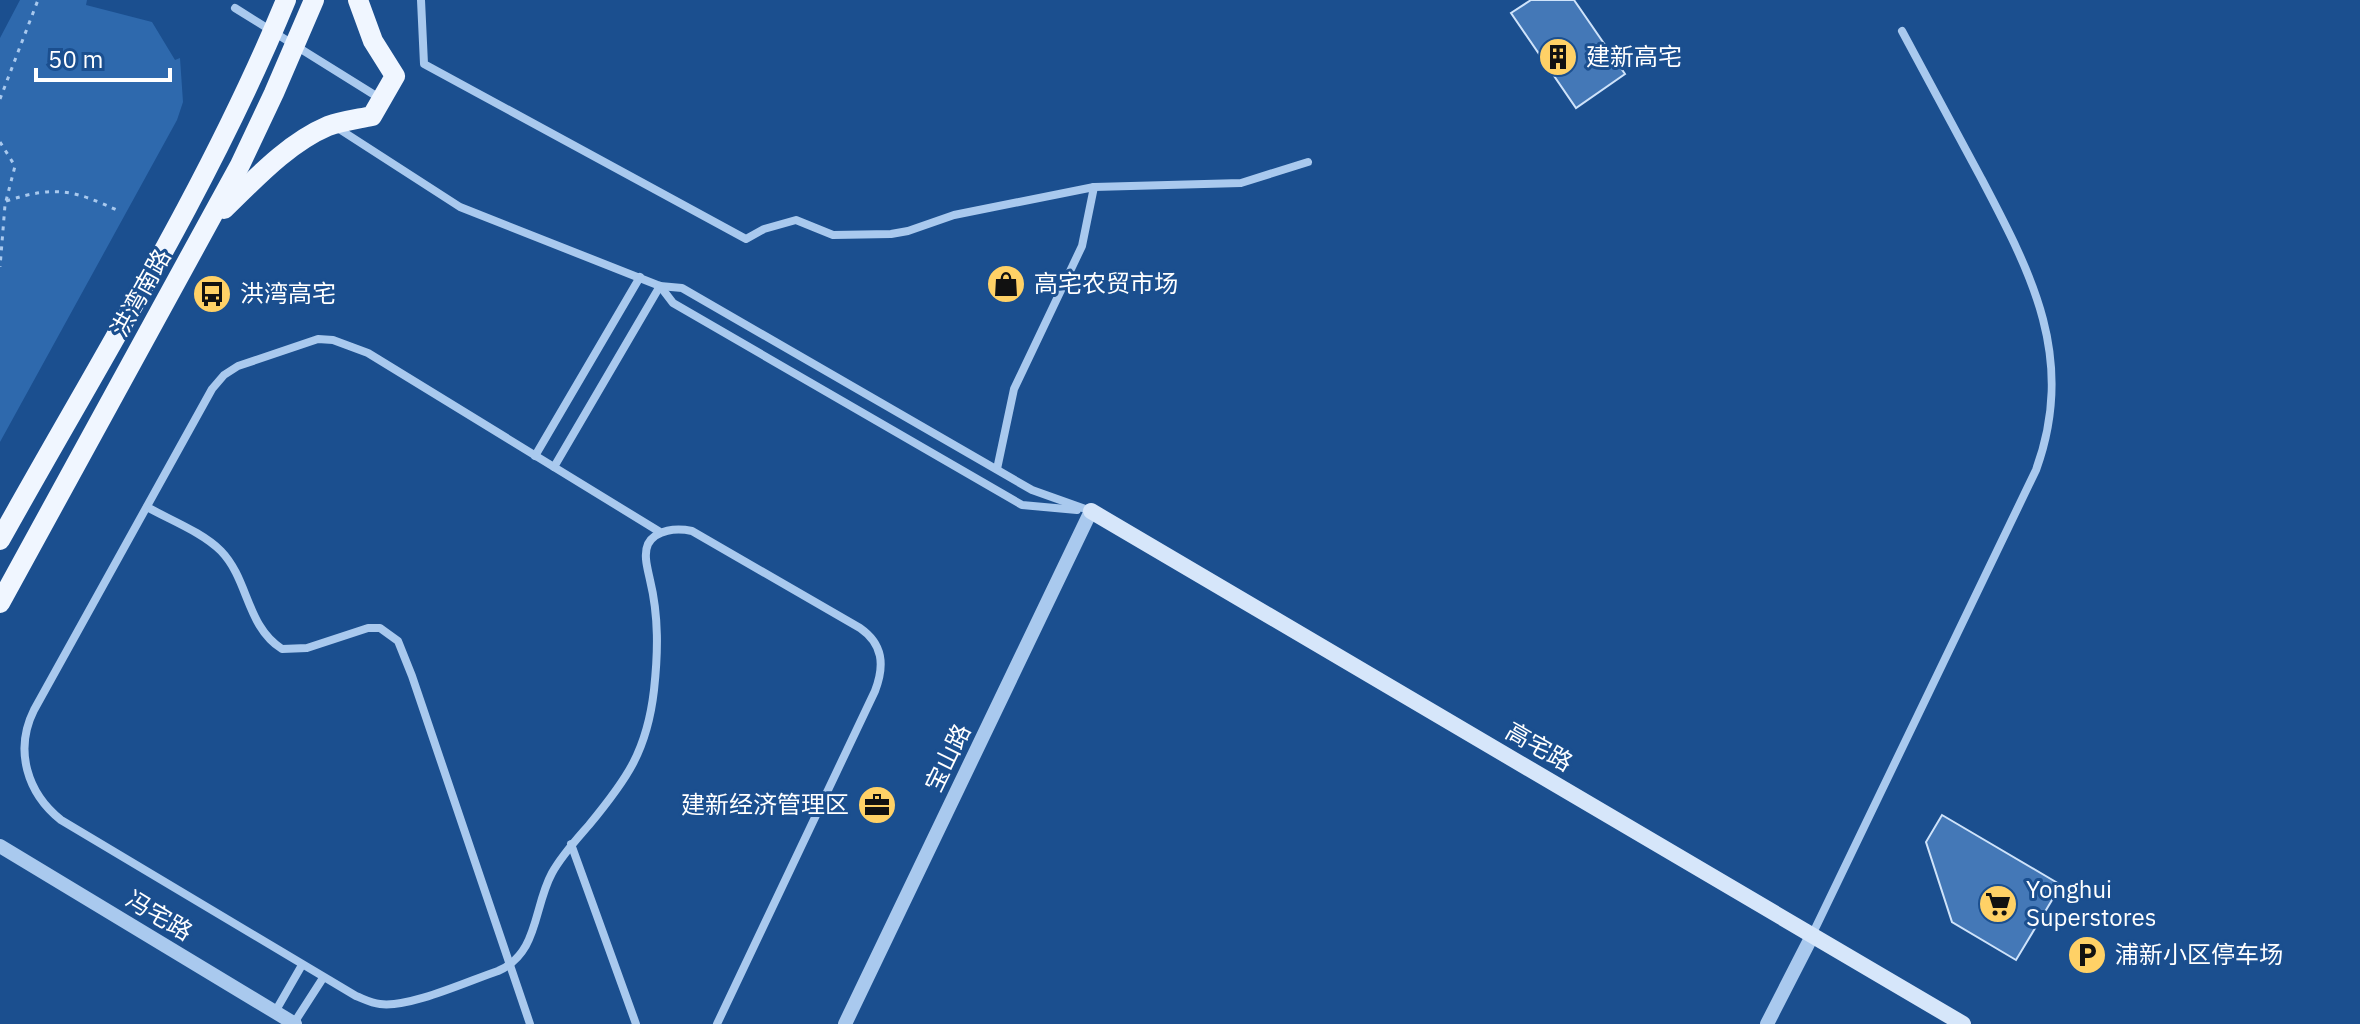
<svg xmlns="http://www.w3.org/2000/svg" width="2360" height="1024" font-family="'IBM Plex Sans','Noto Sans SC',sans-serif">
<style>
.green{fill:#2e69ad}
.building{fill:#4478b7;stroke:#cfe3fa;stroke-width:2}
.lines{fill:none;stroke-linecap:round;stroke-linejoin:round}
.path{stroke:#a9c9ee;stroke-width:3;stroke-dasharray:4 6;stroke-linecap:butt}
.minor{stroke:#a9c9ee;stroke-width:8}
.tertiary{stroke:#a9c9ee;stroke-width:14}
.secondary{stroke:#d6e6fa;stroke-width:16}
.primary{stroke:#f0f6ff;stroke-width:20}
.labels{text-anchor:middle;stroke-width:6;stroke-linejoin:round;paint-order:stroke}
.poi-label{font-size:24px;fill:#fff;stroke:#1b4f8f;text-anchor:start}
.street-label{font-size:24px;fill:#fff;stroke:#1b4f8f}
</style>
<rect width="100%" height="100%" fill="#1b4f8f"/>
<polygon class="green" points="20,0 87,0 86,5 152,22 175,60 180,58 183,102 177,120 0,442 0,38"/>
<g class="building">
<polygon points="1531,0 1574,0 1625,74 1576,108 1511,13"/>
<polygon points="1942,815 2061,885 2016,960 1952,922 1926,842"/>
</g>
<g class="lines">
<g class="path">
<polyline points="0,99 38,0"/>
<polyline points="0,142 15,166 5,205 0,267"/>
<path d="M6 201C56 185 74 190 121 212"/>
</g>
<g class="minor">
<polyline points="421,0 424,64 746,239 764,229 796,220 833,235 891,234 908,231 954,215 1094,187 1241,183 1308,162"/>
<polyline points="235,8 381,99"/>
<polyline points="336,127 460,207 660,286 682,288 1032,490 1091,511"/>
<polyline points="660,286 673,303 1022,505 1077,510"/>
<polyline points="535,456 640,277"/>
<polyline points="554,467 660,286"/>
<polyline points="997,469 1014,389 1082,246 1094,187"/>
<path d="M147 507C170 520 202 532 221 551 249 580 246 626 282 649L307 648 368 628H380L398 641 412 676 530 1024"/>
<path d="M660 532 368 353 333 340 318 339 238 366 224 375 212 389 34 710C14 750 27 793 61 820L356 996C364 999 371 1003 380 1004 410 1008 468 981 498 971 539 953 533 908 552 873 562 855 576 840 589 825 627 779 647 751 654 690 658 653 659 617 650 580 648 570 643 555 648 544 656 529 677 528 692 531L860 628C883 644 885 665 875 691L717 1024"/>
<polyline points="571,844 636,1024"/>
<path d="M1812 935 2036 470C2077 358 2031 273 1980 176 1954 128 1928 80 1902 31"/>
<polyline points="275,1012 302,965"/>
<polyline points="294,1023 323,978"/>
</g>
<g class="tertiary">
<polyline points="0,846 295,1024"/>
<polyline points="845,1024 1091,511"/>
<polyline points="1767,1024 1812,936"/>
</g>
<polyline class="secondary" points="1091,511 1963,1024"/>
<g class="primary">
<path d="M224 209C255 179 288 143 328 126 342 121 358 119 372 116L395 76 373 41 358 0"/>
<path d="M0 540C99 362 208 189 286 0"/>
<polyline points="0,603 240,165 274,93 314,0"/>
</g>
</g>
<defs>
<symbol id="building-disc" viewBox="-11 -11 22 22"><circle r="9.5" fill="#ffd166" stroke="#1b4f8f"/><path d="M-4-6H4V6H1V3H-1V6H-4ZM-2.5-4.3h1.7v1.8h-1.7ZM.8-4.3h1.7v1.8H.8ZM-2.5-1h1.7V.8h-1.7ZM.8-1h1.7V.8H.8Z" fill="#111"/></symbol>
<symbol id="shop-disc" viewBox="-11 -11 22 22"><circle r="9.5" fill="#ffd166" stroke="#1b4f8f"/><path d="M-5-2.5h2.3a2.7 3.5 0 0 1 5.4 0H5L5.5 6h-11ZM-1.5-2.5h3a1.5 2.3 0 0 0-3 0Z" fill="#111"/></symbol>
<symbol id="bus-disc" viewBox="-11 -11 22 22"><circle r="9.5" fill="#ffd166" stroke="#1b4f8f"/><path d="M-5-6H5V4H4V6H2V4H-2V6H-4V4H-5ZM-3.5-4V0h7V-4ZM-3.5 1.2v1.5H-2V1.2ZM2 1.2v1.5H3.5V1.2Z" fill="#111"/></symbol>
<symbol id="office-disc" viewBox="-11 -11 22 22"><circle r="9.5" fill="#ffd166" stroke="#1b4f8f"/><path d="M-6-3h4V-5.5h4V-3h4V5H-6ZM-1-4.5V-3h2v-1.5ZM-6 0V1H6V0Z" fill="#111"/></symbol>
<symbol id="supermarket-disc" viewBox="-11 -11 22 22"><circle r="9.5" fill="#ffd166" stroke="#1b4f8f"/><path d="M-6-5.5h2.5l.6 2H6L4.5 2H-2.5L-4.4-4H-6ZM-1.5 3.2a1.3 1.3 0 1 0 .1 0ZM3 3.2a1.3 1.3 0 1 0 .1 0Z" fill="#111"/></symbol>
<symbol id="parking-disc" viewBox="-11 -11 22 22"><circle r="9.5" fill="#ffd166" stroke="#1b4f8f"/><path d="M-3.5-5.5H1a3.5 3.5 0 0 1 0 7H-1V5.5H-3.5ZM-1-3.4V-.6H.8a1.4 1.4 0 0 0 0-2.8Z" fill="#111"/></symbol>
</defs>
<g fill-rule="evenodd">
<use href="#building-disc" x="1536" y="35" width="44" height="44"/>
<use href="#shop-disc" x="984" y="262" width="44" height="44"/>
<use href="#bus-disc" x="190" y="272" width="44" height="44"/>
<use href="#office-disc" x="855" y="783" width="44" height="44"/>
<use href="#supermarket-disc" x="1976" y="882" width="44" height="44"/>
<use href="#parking-disc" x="2065" y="933" width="44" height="44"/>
</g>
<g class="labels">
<g class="poi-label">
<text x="1586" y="65">建新高宅</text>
<text x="1034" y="292">高宅农贸市场</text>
<text x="240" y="302">洪湾高宅</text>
<text x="849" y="813" text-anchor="end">建新经济管理区</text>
<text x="2026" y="898">Yonghui<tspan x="2026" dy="28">Superstores</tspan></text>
<text x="2115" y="963">浦新小区停车场</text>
</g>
<g class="street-label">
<text transform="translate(141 293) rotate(-61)" y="8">洪湾南路</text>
<text transform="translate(1539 747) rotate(30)" y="8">高宅路</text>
<text transform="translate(948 758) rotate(-64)" y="8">宝山路</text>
<text transform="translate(159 916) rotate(31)" y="8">冯宅路</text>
</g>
</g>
<path d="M36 68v12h134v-12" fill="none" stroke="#ffffff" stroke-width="4"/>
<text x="48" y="68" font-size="24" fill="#ffffff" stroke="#1b4f8f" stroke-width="6" paint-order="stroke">50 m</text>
</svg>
